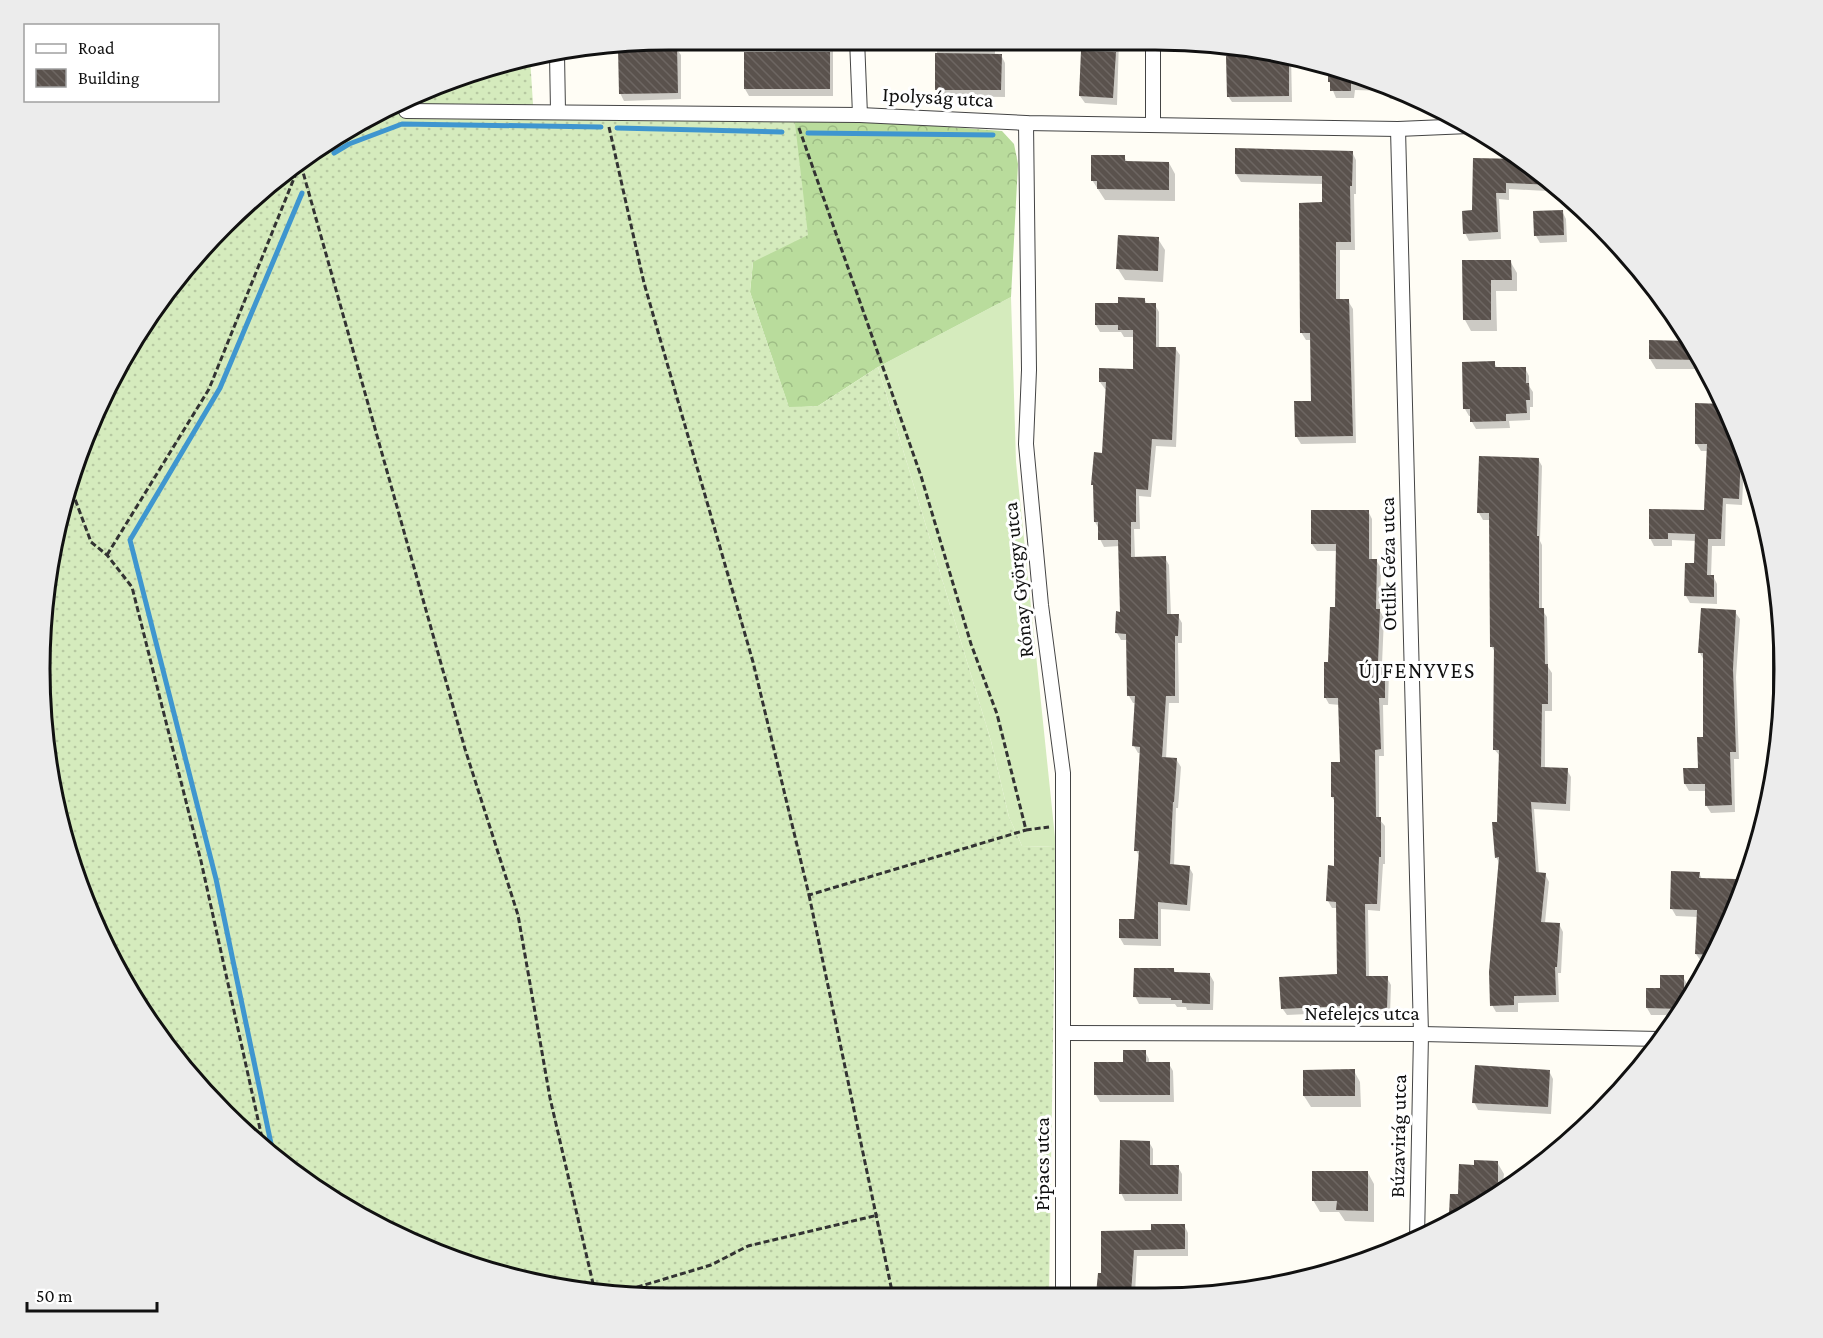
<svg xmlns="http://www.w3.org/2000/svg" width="1823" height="1338" font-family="'Crimson Pro',serif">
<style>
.grass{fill:#d5ebbd}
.forest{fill:url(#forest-crowns)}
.garden{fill:url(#garden-dots)}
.shadow{fill:#0003}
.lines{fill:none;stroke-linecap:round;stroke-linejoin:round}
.stream{stroke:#3f96cf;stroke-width:5}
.building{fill:url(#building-back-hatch)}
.minor-casing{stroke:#444;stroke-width:16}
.path{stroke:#333;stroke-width:3;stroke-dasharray:6 3;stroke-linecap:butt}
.minor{stroke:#fff;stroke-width:14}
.labels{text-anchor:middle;stroke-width:6;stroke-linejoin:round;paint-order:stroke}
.street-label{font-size:21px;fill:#111;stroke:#fff}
.neighbourhood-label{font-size:22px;letter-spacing:1.5px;fill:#111;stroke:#fff}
.rim{fill:none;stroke:#111;stroke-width:3}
</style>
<defs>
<pattern id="forest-crowns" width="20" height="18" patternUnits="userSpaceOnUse" patternTransform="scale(1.5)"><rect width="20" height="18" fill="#b9dc9c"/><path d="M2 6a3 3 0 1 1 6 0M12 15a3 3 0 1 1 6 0" fill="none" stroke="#9ebc85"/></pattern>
<pattern id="garden-dots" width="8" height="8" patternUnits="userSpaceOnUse" patternTransform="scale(1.5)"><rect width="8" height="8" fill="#d5ebbd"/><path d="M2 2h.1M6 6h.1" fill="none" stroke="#b6c8a1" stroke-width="1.8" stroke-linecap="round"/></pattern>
<pattern id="building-back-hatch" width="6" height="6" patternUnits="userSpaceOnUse" patternTransform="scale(1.5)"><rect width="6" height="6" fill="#5a524d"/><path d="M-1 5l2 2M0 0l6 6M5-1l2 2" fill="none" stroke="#6d6662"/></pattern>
</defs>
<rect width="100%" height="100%" fill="#fffdf5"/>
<polygon class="grass" points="1011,297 1016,462 1056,847 1022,846 1009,817 991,741 878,367"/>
<polygon class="forest" points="794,115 1002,131 1014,144 1018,164 1011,297 878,367 818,406 789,408 750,292 753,262"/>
<polygon class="garden" points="530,57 534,120 605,113 794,115 808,235 753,262 750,292 789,407 818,406 878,367 991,741 1009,817 1022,846 1056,847 1049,1295 627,1298 506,1277 390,1234 285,1169 169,1053 87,910 44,751 44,586 61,506 104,391 195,254 319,145 391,104 506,61"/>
<g class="shadow">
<polygon points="675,39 675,47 681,55 681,99 624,101 620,93 624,45"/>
<polygon points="776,39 833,39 833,96 749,96 745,89 776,53"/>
<polygon points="937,40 995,40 995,55 1001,55 1005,63 1005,97 941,96 937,89"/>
<polygon points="1063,40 1119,40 1117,105 1085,103 1080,96 1083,46 1066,45"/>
<polygon points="1227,46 1291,56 1292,102 1232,102 1228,96"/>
<polygon points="1332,66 1395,87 1405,92 1405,99 1390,99 1386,91 1355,90 1354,98 1336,98 1329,81"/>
<polygon points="1237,150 1352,152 1356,160 1356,194 1354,194 1355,250 1340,250 1340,301 1348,301 1353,309 1356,443 1301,444 1296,436 1312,402 1312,340 1306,340 1301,332 1323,204 1323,184 1241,182 1236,174"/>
<polygon points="1124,157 1128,163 1169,163 1175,174 1175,201 1105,200 1092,180"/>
<polygon points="1524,160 1565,192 1509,189 1509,200 1499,199 1501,239 1469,241 1465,233 1474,212"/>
<polygon points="1562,211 1566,219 1567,242 1540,243 1536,236"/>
<polygon points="1158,239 1165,250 1163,282 1125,280 1118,269"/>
<polygon points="1510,261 1517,273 1517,291 1496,291 1497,331 1471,331 1465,320 1464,262"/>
<polygon points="1144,299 1148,305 1155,305 1159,312 1159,348 1175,348 1180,355 1176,447 1156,446 1151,497 1139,496 1140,529 1134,529 1135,558 1165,558 1169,565 1171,616 1178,616 1182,623 1182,643 1178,643 1179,703 1169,703 1166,759 1176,759 1181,767 1178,808 1176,808 1174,866 1189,867 1193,874 1190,911 1161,909 1161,946 1124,945 1120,938 1135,921 1140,858 1136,850 1141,753 1138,753 1134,746 1136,703 1133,703 1129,696 1127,640 1121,640 1117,633 1122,613 1120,546 1104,547 1100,539 1099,529 1095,522 1095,488 1093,485 1104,455 1107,389 1105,389 1100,382 1135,370 1135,337 1124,337 1121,332 1100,332 1096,325 1119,304"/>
<polygon points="1650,342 1689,342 1714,382 1706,382 1700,369 1656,369 1650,359"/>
<polygon points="1464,363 1494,363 1498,369 1525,368 1529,376 1529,386 1533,392 1533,407 1530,407 1530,420 1509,421 1510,428 1476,429 1472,422 1472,416 1469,416 1465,409"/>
<polygon points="1697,405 1725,405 1741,449 1741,457 1744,462 1742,505 1726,504 1725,546 1712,546 1711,576 1713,576 1717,584 1717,604 1690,603 1686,596 1696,565 1696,541 1672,540 1672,546 1654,546 1650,538 1705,512 1708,451 1701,451 1696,443"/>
<polygon points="1538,459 1542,466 1540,541 1542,545 1542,610 1547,617 1548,667 1552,673 1552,711 1545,711 1545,769 1567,770 1571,777 1570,811 1534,809 1539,874 1545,874 1549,882 1545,923 1559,924 1563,932 1561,973 1558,973 1559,1002 1518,1003 1518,1012 1496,1012 1492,1005 1500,864 1496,857 1500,756 1494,749 1496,654 1492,647 1491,520 1483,520 1479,513"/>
<polygon points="1368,511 1372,519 1372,560 1376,560 1381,568 1380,611 1384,618 1382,664 1384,664 1389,672 1388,705 1383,705 1384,756 1379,756 1379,819 1385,826 1385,864 1383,864 1380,911 1368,910 1369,978 1387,978 1391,985 1390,1015 1350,1015 1349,1012 1287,1015 1282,1008 1339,976 1338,908 1332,908 1328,901 1336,867 1336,803 1332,797 1341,764 1340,705 1329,704 1325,697 1336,609 1338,551 1317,551 1312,544"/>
<polygon points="1735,612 1740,619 1736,677 1739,759 1734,759 1735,812 1711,813 1706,805 1706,791 1689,791 1685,784 1699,769 1705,738 1704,660 1700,653"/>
<polygon points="1699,873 1702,879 1735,881 1739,888 1739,897 1710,961 1701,961 1696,954 1698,917 1676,916 1672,909"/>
<polygon points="1174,970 1176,974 1210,975 1214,982 1213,1010 1187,1010 1186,1007 1177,1007 1175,1004 1139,1004 1135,996"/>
<polygon points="1683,977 1687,984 1687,992 1694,992 1677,1015 1651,1015 1647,1008 1661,990"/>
<polygon points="1145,1052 1149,1059 1149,1064 1169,1064 1173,1071 1174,1102 1100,1102 1096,1095 1125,1064"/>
<polygon points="1354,1071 1360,1082 1361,1107 1311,1107 1304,1096"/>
<polygon points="1549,1071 1553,1079 1551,1114 1478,1110 1474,1102"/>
<polygon points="1149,1142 1153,1149 1153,1167 1178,1167 1182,1174 1182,1201 1125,1201 1121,1193"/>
<polygon points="1497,1162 1504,1174 1503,1183 1512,1183 1453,1218 1451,1213 1476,1166"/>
<polygon points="1526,1163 1543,1164 1526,1175"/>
<polygon points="1368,1173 1374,1184 1374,1222 1345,1221 1339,1212 1320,1212 1313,1200"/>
<polygon points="1184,1225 1188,1233 1188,1256 1137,1256 1135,1294 1098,1294 1099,1275 1152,1232"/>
</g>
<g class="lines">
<g class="stream">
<polyline points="617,128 782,132"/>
<polyline points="808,133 993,135"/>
<polyline points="334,153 349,144 402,124 601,127"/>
<polyline points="274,1158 216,879 130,540 220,388 302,193"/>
</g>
</g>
<g class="building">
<polygon points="677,46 678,93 619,94 618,47"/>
<polygon points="1081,51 1116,52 1113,98 1079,96"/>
<rect x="744" y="52" width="86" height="37"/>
<polygon points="935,53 1002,54 1001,90 935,90"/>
<polygon points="1226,56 1289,56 1289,96 1227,97"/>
<polygon points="1328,64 1351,72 1351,91 1330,91 1330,82 1328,82"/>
<polygon points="1235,148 1353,151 1352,186 1350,186 1351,242 1336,242 1336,299 1349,299 1353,436 1295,437 1294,401 1311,401 1310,333 1300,333 1299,203 1322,202 1322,176 1235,174"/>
<polygon points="1091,155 1125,155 1125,161 1169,162 1169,190 1097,189 1097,181 1091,181"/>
<polygon points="1473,158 1522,159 1556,185 1506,183 1506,193 1496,193 1498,232 1463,234 1462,211 1472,210"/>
<polygon points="1563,210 1564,235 1534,236 1533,211"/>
<polygon points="1118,235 1159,237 1158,271 1116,269"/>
<polygon points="1462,260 1511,260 1512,280 1491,280 1491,320 1463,320"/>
<polygon points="1118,297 1145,298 1145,303 1156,303 1156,347 1176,347 1172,440 1152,439 1148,490 1136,489 1136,522 1131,522 1131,557 1166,556 1167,614 1179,614 1178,636 1175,636 1175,696 1166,696 1162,757 1177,758 1174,802 1173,802 1170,864 1190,866 1187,905 1158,902 1158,939 1119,938 1119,919 1134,919 1139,851 1134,851 1140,747 1132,746 1135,696 1127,696 1126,634 1115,633 1116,611 1120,612 1118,540 1098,540 1098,522 1094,522 1093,485 1091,485 1094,452 1102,453 1106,382 1099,382 1099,368 1133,369 1133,330 1118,330 1118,325 1095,325 1095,303 1118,303"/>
<polygon points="1649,340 1688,341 1700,360 1649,359"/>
<polygon points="1495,361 1495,367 1526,367 1526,383 1529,383 1530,400 1526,400 1527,413 1506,414 1506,421 1470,422 1470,409 1463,409 1462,362"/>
<polygon points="1695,403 1724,404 1738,440 1738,454 1741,454 1739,499 1723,498 1721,539 1708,539 1707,575 1714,575 1714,597 1684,596 1685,563 1694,563 1695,534 1668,533 1668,539 1649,539 1649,509 1704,510 1707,444 1695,444"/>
<polygon points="1479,456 1539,458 1537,536 1539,536 1539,608 1544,608 1545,664 1548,664 1548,704 1542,704 1541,767 1568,768 1566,804 1531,802 1536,872 1546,873 1541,922 1560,923 1557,967 1555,967 1556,995 1514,996 1514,1005 1490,1006 1489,972 1499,857 1495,858 1492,822 1497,822 1499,750 1493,750 1494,647 1490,647 1489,513 1477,513"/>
<polygon points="1311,510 1369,510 1369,559 1377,559 1376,609 1380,609 1378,663 1385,663 1385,698 1379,698 1381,749 1375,750 1376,817 1381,817 1381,857 1379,857 1377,904 1365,904 1366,976 1388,976 1387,1009 1344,1008 1344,1006 1281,1009 1279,977 1337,974 1336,902 1326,901 1328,865 1334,866 1334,797 1331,797 1331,762 1340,762 1338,698 1324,698 1324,662 1328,662 1330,607 1335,607 1336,544 1311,544"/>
<polygon points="1701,608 1736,610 1733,669 1736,752 1730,752 1732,805 1705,806 1705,784 1684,784 1683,768 1698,768 1697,737 1703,737 1703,653 1698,653"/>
<polygon points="1671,871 1700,872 1699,878 1736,879 1735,906 1713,955 1695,954 1697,910 1670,909"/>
<polygon points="1134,968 1174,968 1174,972 1210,973 1210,1004 1182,1003 1182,1000 1171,1000 1171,998 1133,997"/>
<polygon points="1660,975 1684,975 1684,990 1695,990 1682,1009 1646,1008 1646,988 1660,988"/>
<polygon points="1123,1050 1146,1050 1146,1062 1170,1062 1170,1095 1094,1095 1094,1062 1123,1062"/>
<polygon points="1475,1065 1550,1070 1548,1107 1472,1103"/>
<polygon points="1355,1069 1355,1096 1303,1096 1303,1070"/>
<polygon points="1120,1140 1150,1141 1150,1165 1179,1165 1178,1194 1119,1194"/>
<polygon points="1474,1160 1498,1161 1498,1182 1515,1182 1459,1214 1449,1214 1450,1194 1458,1194 1459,1164 1474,1165"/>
<polygon points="1312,1171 1368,1171 1368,1211 1336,1210 1337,1201 1312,1201"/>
<polygon points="1151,1224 1185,1224 1185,1249 1134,1250 1131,1294 1096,1294 1098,1273 1101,1273 1101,1231 1151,1230"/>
</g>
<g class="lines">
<defs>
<g id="minor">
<polyline points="857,39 860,115"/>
<polyline points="1153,40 1153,125"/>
<polyline points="557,54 558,111"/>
<polyline points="406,111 860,115 1026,123 1398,129 1469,126"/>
<polyline points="1026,123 1029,370 1026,444 1041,605 1063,773 1063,1295"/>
<polyline points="1398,129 1421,1034 1417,1239"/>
<polyline points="1780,708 1780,613"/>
<polyline points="1063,1033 1421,1034 1660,1039"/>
</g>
</defs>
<use href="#minor" class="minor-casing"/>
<g class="path">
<polyline points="377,112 393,111"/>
<polyline points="609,127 644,283 753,662 809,895 1026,830"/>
<polyline points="799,128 921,476 971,644 997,714 1026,830 1049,827"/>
<polyline points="301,165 465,749 518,915 550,1098 595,1292"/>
<polyline points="69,483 91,542 107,555 132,587 201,861 264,1147"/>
<polyline points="107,555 209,389 301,161"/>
<polyline points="809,895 893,1296"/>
<polyline points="611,1295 711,1265 748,1246 878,1215"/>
</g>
<use href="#minor" class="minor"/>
</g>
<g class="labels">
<g class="street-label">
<text transform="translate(938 97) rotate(3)" y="7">Ipolyság utca</text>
<text transform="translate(1388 564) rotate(-91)" y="7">Ottlik Géza utca</text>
<text transform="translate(1018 580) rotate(-96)" y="7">Rónay György utca</text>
<text x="1362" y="1020">Nefelejcs utca</text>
<text transform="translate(1398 1136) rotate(-89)" y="7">Búzavirág utca</text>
<text transform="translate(1042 1164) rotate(-90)" y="7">Pipacs utca</text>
</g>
<g class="neighbourhood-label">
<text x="1417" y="678">ÚJFENYVES</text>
</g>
</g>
<path d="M0 0H1823V1338H0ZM669 50H1155A619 619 0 0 1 1774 669V669A619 619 0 0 1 1155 1288H669A619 619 0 0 1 50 669V669A619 619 0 0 1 669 50Z" fill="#ececec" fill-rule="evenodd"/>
<path class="rim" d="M669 50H1155A619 619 0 0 1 1774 669V669A619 619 0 0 1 1155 1288H669A619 619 0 0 1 50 669V669A619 619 0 0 1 669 50Z"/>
<rect x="24" y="24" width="195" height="78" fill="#ffffff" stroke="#a0a0a0" stroke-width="1.5"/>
<rect x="36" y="44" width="30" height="9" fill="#ffffff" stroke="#a0a0a0" stroke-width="1.5"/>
<text x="78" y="54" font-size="18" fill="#111111">Road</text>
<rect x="36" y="69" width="30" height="18" fill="url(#building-back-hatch)" stroke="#a0a0a0" stroke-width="1.5"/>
<text x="78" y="84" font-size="18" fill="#111111">Building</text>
<path d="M27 1302v9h130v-9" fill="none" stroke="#111111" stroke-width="3"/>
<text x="36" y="1302" font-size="18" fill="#111111" stroke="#ffffff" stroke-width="4.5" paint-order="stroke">50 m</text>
</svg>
